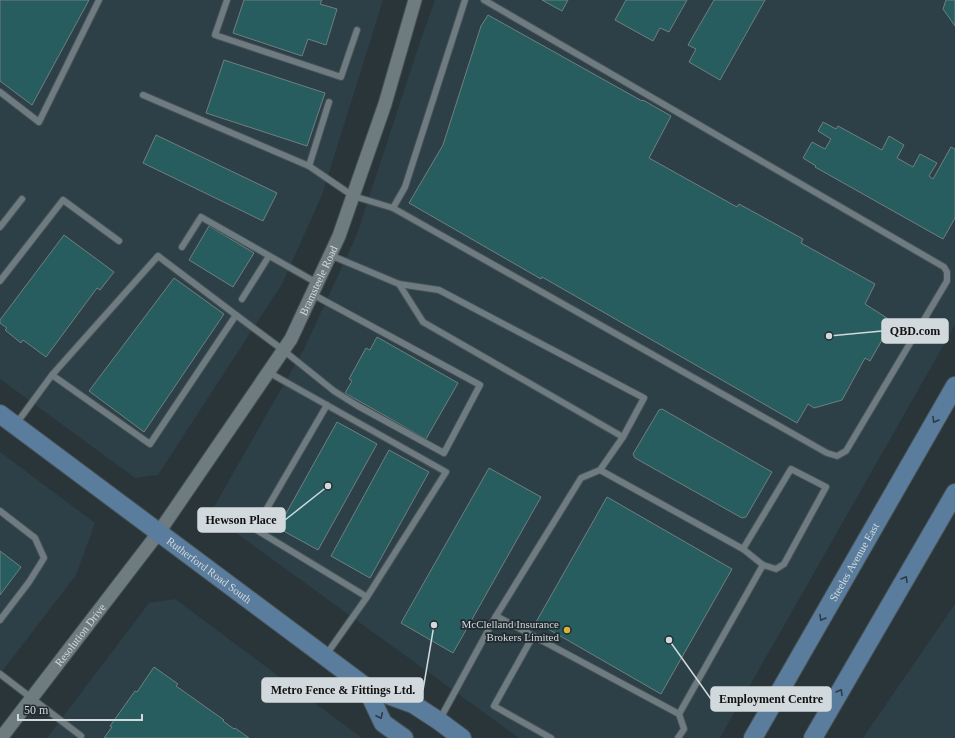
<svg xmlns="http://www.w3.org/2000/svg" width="955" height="738" font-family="'Times New Roman',serif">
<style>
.built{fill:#2d3f47}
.building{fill:#275d5f;stroke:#717f7f}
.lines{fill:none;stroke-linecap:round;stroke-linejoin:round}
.lane-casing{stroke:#485255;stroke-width:8}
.street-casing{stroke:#485255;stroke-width:15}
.secondary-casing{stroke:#485255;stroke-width:20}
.lane{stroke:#6e7b80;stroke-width:6}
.street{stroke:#6e7b80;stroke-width:13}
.secondary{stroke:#5a7d9d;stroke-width:18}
.oneway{stroke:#2c3b46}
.poi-dot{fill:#d9b334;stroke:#212b30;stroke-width:1.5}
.labels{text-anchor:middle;stroke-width:3.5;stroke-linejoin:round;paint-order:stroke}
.street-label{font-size:11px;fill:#d2d9dc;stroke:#212b30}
.poi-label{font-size:11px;fill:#d2d9dc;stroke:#212b30;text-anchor:end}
.leader{fill:none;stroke:#d2d9dc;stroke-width:1.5}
.callout-dot{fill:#d2d9dc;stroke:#212b30;stroke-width:1.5}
.callout{fill:#d2d9dc;stroke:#d2d9dc;stroke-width:1.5}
.callout-label{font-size:12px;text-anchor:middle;font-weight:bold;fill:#111}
</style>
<rect width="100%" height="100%" fill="#2a353a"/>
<g class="built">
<polygon points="0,0 383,0 322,195 282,284 158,475 135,478 0,379"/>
<polygon points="435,0 955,0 955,325 720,738 519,738 210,514 305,347 357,234 419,45"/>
<polygon points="0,452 95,523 76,575 0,674"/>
<polygon points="175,599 362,738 47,738 149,603"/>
<polygon points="955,604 955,738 863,738"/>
</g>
<g class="building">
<polygon points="0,0 89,0 32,105 0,81"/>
<polygon points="244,0 322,0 320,4 337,9 326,45 308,39 302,56 233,33"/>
<polygon points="542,0 568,0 562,11"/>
<polygon points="626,0 687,0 669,32 660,28 653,41 615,20"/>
<polygon points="714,0 765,0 720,80 689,62 696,49 688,45"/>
<polygon points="946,0 955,0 955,26 943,9"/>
<polygon points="488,15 642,101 643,100 671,116 649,158 737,207 739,204 803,239 801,243 875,284 865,304 890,320 885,329 886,333 870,361 865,358 842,400 814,408 808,404 797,423 542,277 541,279 409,203 443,145 481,26"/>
<polygon points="224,60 325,93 307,146 206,113"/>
<polygon points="823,122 836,129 838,126 882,150 889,136 904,145 897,158 913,167 920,154 937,163 929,176 933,179 951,147 955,149 955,218 943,239 815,167 816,166 803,158 812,142 825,149 831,139 818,131"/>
<polygon points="156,135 277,193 263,221 143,163"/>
<polygon points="209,226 254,253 233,287 189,260"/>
<polygon points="64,235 114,272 100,290 97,288 46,357 23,340 21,343 5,330 7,328 0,323 0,320"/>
<polygon points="174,278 224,314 144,432 89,391"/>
<polygon points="377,337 458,383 426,439 345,393 352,381 349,379 366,348 370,350"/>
<polygon points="662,409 772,472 746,517 742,518 635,458 633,454 659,410"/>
<polygon points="337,422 377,444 318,550 278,528"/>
<polygon points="389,450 429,472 370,578 331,556"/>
<polygon points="489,468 541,497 453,653 401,623"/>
<polygon points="607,497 732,569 661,694 536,622"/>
<polygon points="0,551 21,567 0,595"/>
<polygon points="154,667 178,684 176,686 224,720 223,721 234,729 235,728 249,738 104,738 112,727 110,726 135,691 137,692"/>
</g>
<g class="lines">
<defs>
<g id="lane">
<polyline points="227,0 215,35 341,77 357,30"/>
<polyline points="0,92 39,122 99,0"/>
<polyline points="143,95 309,166 353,196 393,208 827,453 837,456 846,451 947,281 947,272 944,267 484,0"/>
<polyline points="309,166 329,102"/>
<polyline points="393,208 405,187 465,0"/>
<polyline points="0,227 22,199"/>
<polyline points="182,247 201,217 317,283"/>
<polyline points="330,255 399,284 439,290 644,398 623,437 600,470"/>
<polyline points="0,281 63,200 119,241"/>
<polyline points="399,284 423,322 623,437"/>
<polyline points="242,299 269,256"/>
<polyline points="236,315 283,350 334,391 358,406 444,453 480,385 312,294"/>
<polyline points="268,372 446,472 367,597 326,655"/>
<polyline points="327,405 255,529 367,597"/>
<polyline points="16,424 52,375 158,256 236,315 150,444 52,375"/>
<polyline points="0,511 35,538 44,558 29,582 0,620"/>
<polyline points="496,616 679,714 684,729 678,738"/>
<polyline points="533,636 494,706 551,738"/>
<polyline points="0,674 81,736"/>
<polyline points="679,714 763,565 776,569 784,564 826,487 791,469 743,549"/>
<polyline points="440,719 496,616 581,478 600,470 743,549 763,565"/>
</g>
<g id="street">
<path id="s1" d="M1 738 159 532 291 339 339 236 385 104 415 0"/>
</g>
<g id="secondary">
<path id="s2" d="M0 414 366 687 383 723 404 738"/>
<polyline points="366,687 413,704 439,721 462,738"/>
<path id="s3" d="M753 738 955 386"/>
<polyline points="813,738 955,493"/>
</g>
</defs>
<use href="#lane" class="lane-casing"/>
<use href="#street" class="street-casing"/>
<use href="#secondary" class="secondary-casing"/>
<use href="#lane" class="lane"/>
<use href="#street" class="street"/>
<use href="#secondary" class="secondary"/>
</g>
<defs><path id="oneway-chevron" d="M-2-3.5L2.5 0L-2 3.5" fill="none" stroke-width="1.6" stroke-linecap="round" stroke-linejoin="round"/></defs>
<g class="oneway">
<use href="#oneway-chevron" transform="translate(935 420) rotate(120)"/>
<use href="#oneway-chevron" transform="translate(905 579) rotate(-60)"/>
<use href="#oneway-chevron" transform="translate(822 618) rotate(120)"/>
<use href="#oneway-chevron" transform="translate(840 692) rotate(-60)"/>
<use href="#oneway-chevron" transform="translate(380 716) rotate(65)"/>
</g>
<circle class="poi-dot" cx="567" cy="630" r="4"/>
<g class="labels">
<g class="street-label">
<text dy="4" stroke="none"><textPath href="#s1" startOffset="558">Bramsteele Road</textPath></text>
<text dy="4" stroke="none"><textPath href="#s3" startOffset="203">Steeles Avenue East</textPath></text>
<text dy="4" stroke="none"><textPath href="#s2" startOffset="261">Rutherford Road South</textPath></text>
<text dy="4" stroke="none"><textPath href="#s1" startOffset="130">Resolution Drive</textPath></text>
</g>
<g class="poi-label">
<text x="559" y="628">McClelland Insurance<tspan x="559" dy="13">Brokers Limited</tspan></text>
</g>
</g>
<path class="leader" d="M829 336L882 331M328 486L285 520M434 625L423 690M669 640L711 699"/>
<g class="callout-dot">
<circle cx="829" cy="336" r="4"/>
<circle cx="328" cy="486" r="4"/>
<circle cx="434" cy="625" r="4"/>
<circle cx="669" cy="640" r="4"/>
</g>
<g class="callout">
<rect x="882" y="319" width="66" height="24" rx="4"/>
<rect x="198" y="508" width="87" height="24" rx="4"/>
<rect x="262" y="678" width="161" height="24" rx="4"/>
<rect x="711" y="687" width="120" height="24" rx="4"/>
</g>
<g class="callout-label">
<text x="915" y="335">QBD.com</text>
<text x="241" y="524">Hewson Place</text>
<text x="343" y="694">Metro Fence &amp; Fittings Ltd.</text>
<text x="771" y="703">Employment Centre</text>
</g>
<path d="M18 714v6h124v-6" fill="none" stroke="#d2d9dc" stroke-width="2"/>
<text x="24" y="714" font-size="12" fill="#d2d9dc" stroke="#212b30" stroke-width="3" paint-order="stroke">50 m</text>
</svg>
